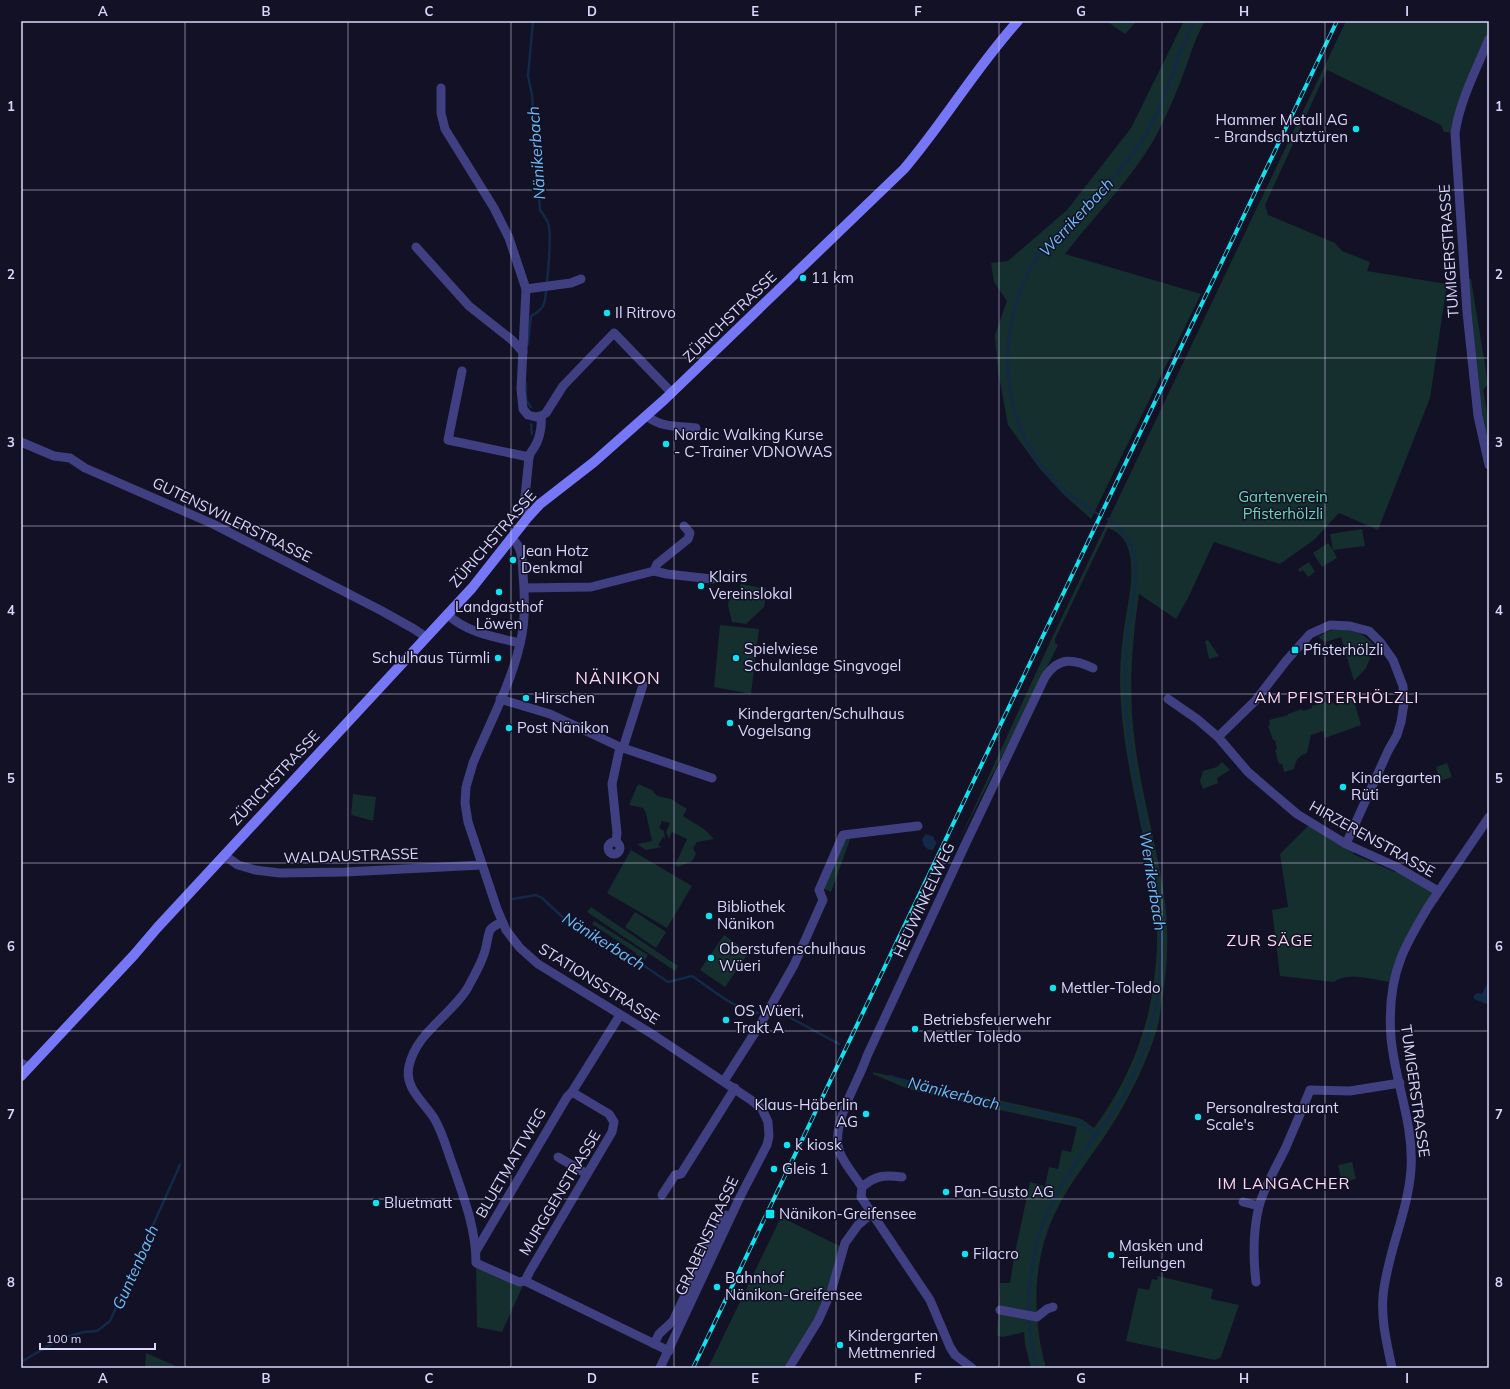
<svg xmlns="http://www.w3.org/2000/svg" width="1510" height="1389" font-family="Mulish,sans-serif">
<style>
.green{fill:#142f2d}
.water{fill:#122948}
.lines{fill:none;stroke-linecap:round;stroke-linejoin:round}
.stream{stroke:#122948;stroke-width:2.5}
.minor{stroke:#3f3f81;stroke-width:9}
.secondary{stroke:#7577f6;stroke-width:10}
.rail-casing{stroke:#10e2f0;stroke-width:4}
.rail{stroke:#131125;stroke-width:2.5;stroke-dasharray:8;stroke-linecap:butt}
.grid{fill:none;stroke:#dad7fc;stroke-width:1;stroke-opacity:0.55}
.poi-dot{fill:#10e2f0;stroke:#131125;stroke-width:1.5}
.labels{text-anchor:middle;stroke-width:3;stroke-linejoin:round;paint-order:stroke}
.poi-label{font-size:15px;fill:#dad7fc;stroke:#131125;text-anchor:start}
.street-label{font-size:15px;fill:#dad7fc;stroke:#131125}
.park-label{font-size:15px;fill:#68d8b8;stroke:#131125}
.water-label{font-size:16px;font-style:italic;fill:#6cbcf6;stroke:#131125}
.neighbourhood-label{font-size:16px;letter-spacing:1px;fill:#fdd9f1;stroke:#131125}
.quarter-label{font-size:17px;letter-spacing:1px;fill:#fdd9f1;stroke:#131125}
.neatline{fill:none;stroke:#dad7fc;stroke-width:1.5}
.grid-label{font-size:13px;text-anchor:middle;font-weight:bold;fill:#dad7fc}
</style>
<rect width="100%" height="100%" fill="#131125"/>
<g class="green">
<polygon points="1106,21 1137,21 1125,34"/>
<path d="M1184 21H1205C1194 39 1189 61 1181 80 1174 99 1165 118 1156 136 1132 179 1095 215 1065 254L1201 294 1091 519 1062 493 1040 469 1008 425 998 371 995 335 1007 301 994 282 991 263 1008 261 1067 210 1131 128Z"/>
<path d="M1346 21H1489V39L1455 133 1444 132 1441 125 1327 70 1265 205 1268 215 1335 243 1342 251 1370 262 1367 271 1447 284 1430 398 1378 530 1339 513 1314 540 1280 564 1214 542 1188 598 1176 619 1139 594C1132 643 1128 693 1135 743 1142 800 1160 855 1166 911 1169 943 1167 974 1161 1005 1160 1014 1159 1024 1156 1032 1146 1064 1128 1100 1110 1128 1092 1156 1070 1182 1055 1213 1032 1262 1032 1317 1046 1368H1031L1025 1344 1024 1332 1003 1337 997 1336 1000 1283H1010L1014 1257 1030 1182 1045 1186 1049 1167 1058 1169 1062 1150 1071 1152 1077 1127 919 1092 908 1089 873 1074V1072L1078 1118 1083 1120 1094 1128C1128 1082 1150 1029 1155 971 1158 944 1158 918 1153 890 1142 820 1121 753 1120 681 1120 666 1121 651 1123 637 1126 605 1147 541 1108 528L1055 639V643L1058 645 958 843 1052 638Z"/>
<polygon points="1468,279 1471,279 1488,384 1483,390 1489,422 1489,448 1483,421"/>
<polygon points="1362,529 1365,546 1333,550 1337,558 1322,567 1313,553 1328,543 1333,550 1330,534"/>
<polygon points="1309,562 1315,572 1308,577 1303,570 1300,572 1298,569"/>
<polygon points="741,584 767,589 764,607 746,624 732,622 728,605 730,592 739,592"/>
<polygon points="720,625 759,629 751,694 714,687"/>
<path d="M1342 629C1358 631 1365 635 1375 646L1366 668 1354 681 1341 637 1325 642 1318 637 1328 631Z"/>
<polygon points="1208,640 1219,656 1209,659 1205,641"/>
<path d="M1353 697 1361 725 1325 738 1323 731 1311 735 1307 753C1298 756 1296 760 1294 769L1284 772 1282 764H1279L1275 750 1277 749 1275 740H1273L1268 726 1270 725 1269 720 1288 715V714L1302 709 1303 711 1312 708V706L1326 702 1327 704 1332 702 1337 706 1343 698Z"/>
<polygon points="1222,762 1230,770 1217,778 1218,783 1203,789 1200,781 1203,771 1217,767"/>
<polygon points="1447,763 1452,777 1440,781 1436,767"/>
<polygon points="638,784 652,790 657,796 671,799 687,809 683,816 704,829 714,839 697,842 693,848 696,854 692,861 678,867 675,865 687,839 672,832 669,839 666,832 670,823 662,821 659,828 664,831 665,839 663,837 658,845 662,847 646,850 637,844 652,841 646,813 643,808 629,805"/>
<polygon points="353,794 376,797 373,821 351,815"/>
<path d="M1311 823 1355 849 1353 854 1395 872 1397 867 1438 891 1412 934 1394 983C1377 980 1347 971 1334 982L1280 976 1272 910 1288 907 1280 854Z"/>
<polygon points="852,834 831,892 820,887 843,835"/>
<polygon points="631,850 692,886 667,928 607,893"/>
<polygon points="591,907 678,966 675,971 587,912"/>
<polygon points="635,912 666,932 656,948 625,927"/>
<polygon points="594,921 648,955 645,960 635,954 636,953 592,924"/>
<polygon points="724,935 749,952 725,987 700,970"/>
<polygon points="1352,1162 1356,1179 1342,1182 1338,1165"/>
<polygon points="781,1217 843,1248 831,1292 789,1368 708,1368"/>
<polygon points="476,1263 525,1281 502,1332 477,1327"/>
<polygon points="1158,1276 1213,1289 1211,1299 1239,1305 1221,1357 1215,1360 1126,1341 1138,1288 1149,1290 1152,1279 1157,1280"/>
<polygon points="146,1353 180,1368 145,1368"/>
</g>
<g class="water">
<path d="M926 834 934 837V840L937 842 933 850C925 850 923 845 922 839Z"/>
<polygon points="1489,980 1489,1005 1474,999 1474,995 1478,993 1481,994 1483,992"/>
</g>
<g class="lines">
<g class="stream">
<path d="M533 21 528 76 532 95 540 210C543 214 546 218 548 223 552 232 548 272 547 282"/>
<path d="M528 344 531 316C544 310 546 302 546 288"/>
<polyline points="526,383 526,400 531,407"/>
<polyline points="531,424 532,434"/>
<path d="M1098 514C1087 507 1076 500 1066 492 997 433 991 328 1039 254 1052 236 1070 223 1086 207 1107 187 1126 164 1142 140 1166 103 1175 59 1194 21"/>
<path d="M513 899 536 895 542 898 570 924 597 934 668 982 692 976C710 988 737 1011 758 1013"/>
<polyline points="774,1012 787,1016 839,1044"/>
<polyline points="890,1076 913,1085 1019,1109"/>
<polyline points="1032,1112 1080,1123 1096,1135"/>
<polyline points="21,1362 62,1338 84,1332 97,1331 110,1321 180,1165"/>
<path d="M1037 1368C1021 1308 1028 1244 1059 1190 1076 1158 1101 1131 1120 1101 1138 1071 1149 1038 1156 1004 1178 901 1129 803 1126 701 1125 679 1125 656 1128 634 1133 594 1151 545 1108 519"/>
</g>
<g class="minor">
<path d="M1489 39C1476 70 1460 100 1455 133L1467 312 1478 416 1489 465"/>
<polyline points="441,88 441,113 445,129 494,208 509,238 526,289 521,389 523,409 528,415 536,417 541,416 546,413 563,386 614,333 672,393"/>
<polyline points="416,247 469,306 512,340 523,352"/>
<polyline points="526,289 571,283 581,279"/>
<polyline points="462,371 448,440 529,457"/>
<path d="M647 416C661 428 679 426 696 428"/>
<polyline points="21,442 54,456 70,458 85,468 213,524 382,611 414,629 426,637"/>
<path d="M528 517 524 507 529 457C530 452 533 450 535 446 540 438 542 425 541 416"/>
<path d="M511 538C523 547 522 560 523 574 525 597 526 621 520 644 511 684 489 725 473 763L466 787 465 803 468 822 497 909 506 930 520 948 538 964 652 1034 751 1100 762 1109 768 1122 769 1136 767 1145 740 1197 660 1368"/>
<polyline points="654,571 657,564 688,539 690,533 684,526"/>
<polyline points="525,588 591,587 654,571 667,574 712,579"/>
<path d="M447 614C467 633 494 637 520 643"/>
<polyline points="500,699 550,714 620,747 712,778"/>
<polyline points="1168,699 1197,719 1218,737 1248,772 1297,814 1346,844 1397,867 1438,891"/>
<polyline points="1218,737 1255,701 1286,661 1310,634 1330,625 1350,626 1369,631 1381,643 1393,660 1403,686 1404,703 1401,722 1397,735 1388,751 1346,844"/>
<polyline points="623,748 643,685"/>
<circle cx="614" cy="848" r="6"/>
<polyline points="616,842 617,833 612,784 620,747"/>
<polyline points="224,855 238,865 255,870 280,873 345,872 482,865"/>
<path d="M502 922C498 924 493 926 490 930 487 938 487 946 484 954 480 966 473 978 467 989 450 1016 416 1033 409 1066 404 1088 423 1101 434 1118 443 1133 447 1150 453 1166 464 1198 476 1229 476 1263L519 1282 525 1281 669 1351"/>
<polyline points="21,1063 29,1067"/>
<polyline points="724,1081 761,1023 794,965 823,900 819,890 843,835 918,826"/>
<polyline points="558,1157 587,1174"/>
<path d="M902 1177C884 1175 876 1175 862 1187L861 1197 930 1300 950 1347 955 1355 972 1368"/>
<path d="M862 1187C855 1176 845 1165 840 1153 829 1125 858 1084 867 1056L965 845 1045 677C1059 656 1074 659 1093 668"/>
<polyline points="662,1195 675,1175 681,1174 735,1088"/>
<polyline points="1243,1202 1259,1206"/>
<polyline points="476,1251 567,1097 572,1092 620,1015"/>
<polyline points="525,1281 530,1271 612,1132 614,1122 609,1114 572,1092"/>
<path d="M1256 1282C1253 1257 1253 1231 1259 1206 1265 1185 1277 1166 1286 1147 1294 1128 1302 1110 1310 1090L1350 1091 1400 1083"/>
<polyline points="1000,1310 1037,1317 1047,1309 1053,1307"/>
<polyline points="654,1344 659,1334 673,1321 711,1241 726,1215"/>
<polyline points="789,1368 818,1321 831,1292 845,1243 858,1225 871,1214"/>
<path d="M1392 1368C1387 1344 1381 1321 1383 1296 1387 1253 1408 1213 1411 1169 1414 1124 1395 1082 1391 1038 1389 1011 1391 983 1401 958 1408 940 1418 924 1428 907 1448 877 1469 847 1489 817"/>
</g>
<path class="secondary" d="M21 1076 134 955 157 928 472 588 528 517 540 504 594 462 664 400 904 169C945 121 976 67 1018 21"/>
<defs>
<polyline id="rail" points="693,1368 1337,21"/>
</defs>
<use href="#rail" class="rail-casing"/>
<use href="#rail" class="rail"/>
</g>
<path class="grid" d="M185 21V1368M348 21V1368M511 21V1368M674 21V1368M836 21V1368M999 21V1368M1162 21V1368M1325 21V1368M21 190H1489M21 358H1489M21 526H1489M21 694H1489M21 863H1489M21 1031H1489M21 1199H1489"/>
<g class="poi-dot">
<circle cx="1356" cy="129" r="4"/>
<circle cx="803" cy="278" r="4"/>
<circle cx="607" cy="313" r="4"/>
<circle cx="666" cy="444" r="4"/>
<circle cx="513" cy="560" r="4"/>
<circle cx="701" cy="586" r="4"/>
<circle cx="499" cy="592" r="4"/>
<rect x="1291" y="646" width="8" height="8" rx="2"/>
<circle cx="498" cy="658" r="4"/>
<circle cx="736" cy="658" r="4"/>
<circle cx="526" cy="698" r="4"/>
<circle cx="730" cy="723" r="4"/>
<circle cx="509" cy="728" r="4"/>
<circle cx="1343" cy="787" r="4"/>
<circle cx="709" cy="916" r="4"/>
<circle cx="711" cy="958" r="4"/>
<circle cx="1053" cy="988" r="4"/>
<circle cx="726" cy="1020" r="4"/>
<circle cx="915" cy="1029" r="4"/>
<circle cx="866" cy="1114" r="4"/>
<circle cx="1198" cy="1117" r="4"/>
<circle cx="787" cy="1145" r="4"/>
<circle cx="774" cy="1169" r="4"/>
<circle cx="946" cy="1192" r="4"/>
<circle cx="376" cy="1203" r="4"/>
<rect x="765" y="1209" width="10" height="10" rx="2"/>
<circle cx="965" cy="1254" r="4"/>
<circle cx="1111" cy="1255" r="4"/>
<circle cx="717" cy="1287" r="4"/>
<circle cx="840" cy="1345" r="4"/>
</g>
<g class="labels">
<g class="poi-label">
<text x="1348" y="125" text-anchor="end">Hammer Metall AG<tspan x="1348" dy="17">- Brandschutztüren</tspan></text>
<text x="811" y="283">11 km</text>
<text x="615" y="318">Il Ritrovo</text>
<text x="674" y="440">Nordic Walking Kurse<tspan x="674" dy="17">- C-Trainer VDNOWAS</tspan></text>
<text x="521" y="556">Jean Hotz<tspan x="521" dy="17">Denkmal</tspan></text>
<text x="709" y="582">Klairs<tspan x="709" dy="17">Vereinslokal</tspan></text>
<text x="499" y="612" text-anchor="middle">Landgasthof<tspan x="499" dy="17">Löwen</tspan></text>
<text x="744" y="654">Spielwiese<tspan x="744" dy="17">Schulanlage Singvogel</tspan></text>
<text x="1303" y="655">Pfisterhölzli</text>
<text x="490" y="663" text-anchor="end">Schulhaus Türmli</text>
<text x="534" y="703">Hirschen</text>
<text x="738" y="719">Kindergarten/Schulhaus<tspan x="738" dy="17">Vogelsang</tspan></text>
<text x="517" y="733">Post Nänikon</text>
<text x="1351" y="783">Kindergarten<tspan x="1351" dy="17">Rüti</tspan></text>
<text x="717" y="912">Bibliothek<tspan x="717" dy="17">Nänikon</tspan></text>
<text x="719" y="954">Oberstufenschulhaus<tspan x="719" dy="17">Wüeri</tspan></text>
<text x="1061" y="993">Mettler-Toledo</text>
<text x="734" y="1016">OS Wüeri,<tspan x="734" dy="17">Trakt A</tspan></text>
<text x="923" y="1025">Betriebsfeuerwehr<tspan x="923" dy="17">Mettler Toledo</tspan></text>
<text x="858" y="1110" text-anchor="end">Klaus-Häberlin<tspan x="858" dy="17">AG</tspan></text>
<text x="1206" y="1113">Personalrestaurant<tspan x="1206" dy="17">Scale's</tspan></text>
<text x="795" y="1150">k kiosk</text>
<text x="782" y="1174">Gleis 1</text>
<text x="954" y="1197">Pan-Gusto AG</text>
<text x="384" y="1208">Bluetmatt</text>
<text x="779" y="1219">Nänikon-Greifensee</text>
<text x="1119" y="1251">Masken und<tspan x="1119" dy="17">Teilungen</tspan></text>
<text x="973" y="1259">Filacro</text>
<text x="725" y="1283">Bahnhof<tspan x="725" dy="17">Nänikon-Greifensee</tspan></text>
<text x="848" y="1341">Kindergarten<tspan x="848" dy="17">Mettmenried</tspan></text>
</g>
<g class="street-label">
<text transform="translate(1449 251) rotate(-94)" y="5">TUMIGERSTRASSE</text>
<text transform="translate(730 317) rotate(-44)" y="5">ZÜRICHSTRASSE</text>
<text transform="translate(232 520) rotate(26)" y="5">GUTENSWILERSTRASSE</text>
<text transform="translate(493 539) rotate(-49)" y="5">ZÜRICHSTRASSE</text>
<text transform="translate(275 778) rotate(-47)" y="5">ZÜRICHSTRASSE</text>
<text transform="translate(1372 839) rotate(29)" y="5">HIRZERENSTRASSE</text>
<text transform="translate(351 856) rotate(-2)" y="5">WALDAUSTRASSE</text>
<text transform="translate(924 900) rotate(-65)" y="5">HEUWINKELWEG</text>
<text transform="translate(599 984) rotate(32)" y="5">STATIONSSTRASSE</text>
<text transform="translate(1415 1091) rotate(82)" y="5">TUMIGERSTRASSE</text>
<text transform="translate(511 1163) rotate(-60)" y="5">BLUETMATTWEG</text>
<text transform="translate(560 1193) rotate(-59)" y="5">MURGGENSTRASSE</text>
<text transform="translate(707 1236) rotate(-65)" y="5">GRABENSTRASSE</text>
</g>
<g class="park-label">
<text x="1283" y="502">Gartenverein<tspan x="1283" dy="17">Pfisterhölzli</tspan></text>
</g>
<g class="water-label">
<text transform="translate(536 153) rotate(-94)" y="6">Nänikerbach</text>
<text transform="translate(1076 217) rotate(-47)" y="6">Werrikerbach</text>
<text transform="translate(1153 881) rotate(81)" y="6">Werrikerbach</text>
<text transform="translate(604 941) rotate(32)" y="6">Nänikerbach</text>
<text transform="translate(954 1093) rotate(14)" y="6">Nänikerbach</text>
<text transform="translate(135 1267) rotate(-66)" y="6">Guntenbach</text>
</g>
<g class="neighbourhood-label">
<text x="1337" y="703">AM PFISTERHÖLZLI</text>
<text x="1270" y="946">ZUR SÄGE</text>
<text x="1284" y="1189">IM LANGACHER</text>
</g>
<g class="quarter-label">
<text x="618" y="684">NÄNIKON</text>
</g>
</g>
<rect width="1510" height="1389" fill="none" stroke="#131125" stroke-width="44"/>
<path d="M40 1343v6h115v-6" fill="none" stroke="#dad7fc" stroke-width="2"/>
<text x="46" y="1343" font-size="12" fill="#dad7fc" stroke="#131125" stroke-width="3" paint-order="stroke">100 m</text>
<rect x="22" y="22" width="1466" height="1345" class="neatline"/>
<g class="grid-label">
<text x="103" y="16">A</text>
<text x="266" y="16">B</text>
<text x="429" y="16">C</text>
<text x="592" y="16">D</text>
<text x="755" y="16">E</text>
<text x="918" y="16">F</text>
<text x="1081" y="16">G</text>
<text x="1244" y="16">H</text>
<text x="1407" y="16">I</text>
<text x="11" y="111">1</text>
<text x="1499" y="111">1</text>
<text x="11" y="279">2</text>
<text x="1499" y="279">2</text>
<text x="11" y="447">3</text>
<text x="1499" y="447">3</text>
<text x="11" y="615">4</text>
<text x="1499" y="615">4</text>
<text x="11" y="783">5</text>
<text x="1499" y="783">5</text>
<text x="11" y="951">6</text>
<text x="1499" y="951">6</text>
<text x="11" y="1119">7</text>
<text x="1499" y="1119">7</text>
<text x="11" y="1287">8</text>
<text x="1499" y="1287">8</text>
<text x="103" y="1383">A</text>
<text x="266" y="1383">B</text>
<text x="429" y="1383">C</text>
<text x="592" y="1383">D</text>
<text x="755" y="1383">E</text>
<text x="918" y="1383">F</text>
<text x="1081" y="1383">G</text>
<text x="1244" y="1383">H</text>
<text x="1407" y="1383">I</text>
</g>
</svg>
